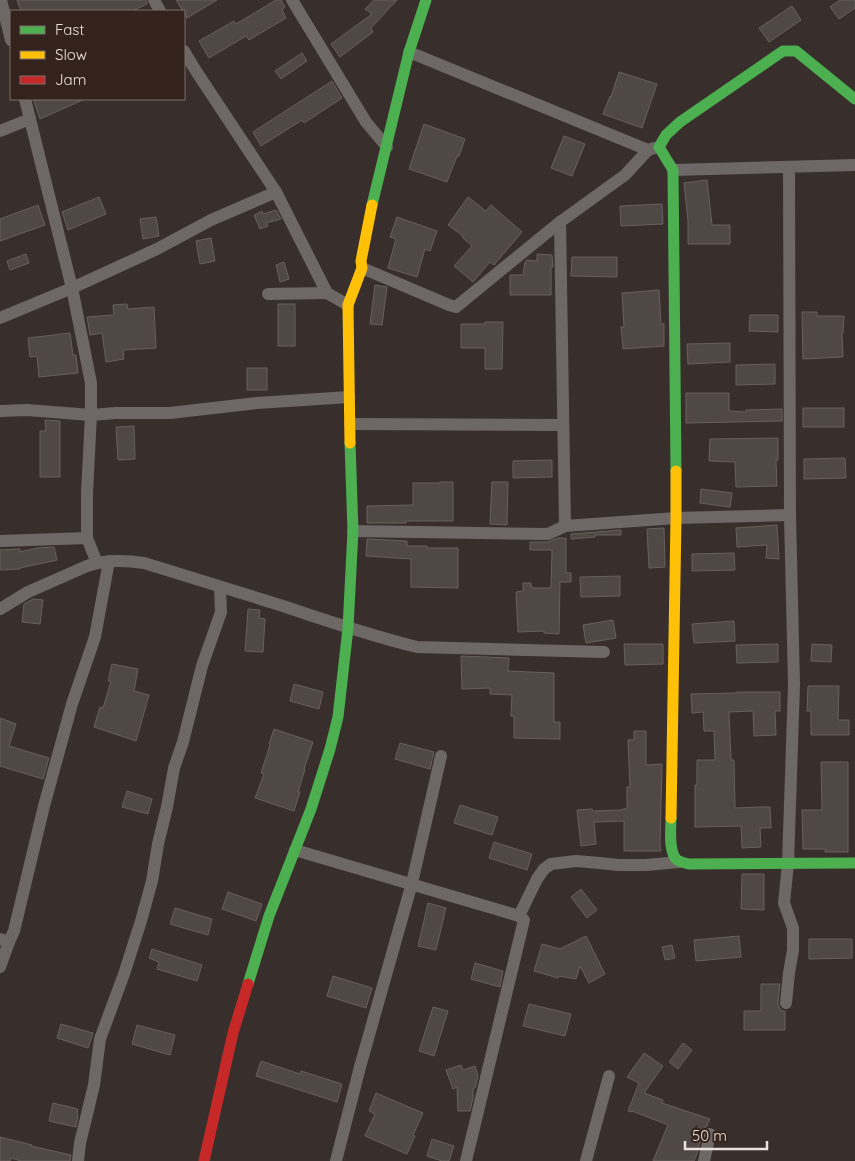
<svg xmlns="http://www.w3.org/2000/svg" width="855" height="1161" font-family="Quicksand,sans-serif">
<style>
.building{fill:#4f4844;stroke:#68605c}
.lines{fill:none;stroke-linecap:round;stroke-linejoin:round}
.street{stroke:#6d6866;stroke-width:12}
.fast{stroke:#4caf50;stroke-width:11}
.slow{stroke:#ffc107;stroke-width:11}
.jam{stroke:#c62828;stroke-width:11}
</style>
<rect width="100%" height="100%" fill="#382f2c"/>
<g class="building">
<polygon points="17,0 146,0 147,4 132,11 21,11"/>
<polygon points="176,0 217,0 187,18 184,11 183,11"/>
<polygon points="276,0 281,0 285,7 282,10 286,18 249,40 246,36 209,58 199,41 234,21 236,24"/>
<polygon points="374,0 397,0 371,28 373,32 340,57 331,44 372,14 365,9"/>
<polygon points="840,0 855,0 855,8 839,19 830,7"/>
<polygon points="792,6 801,20 769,42 759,28"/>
<polygon points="302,53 307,61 281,79 275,71"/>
<polygon points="619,72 657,84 642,128 603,114 610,96 611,97"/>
<polygon points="332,81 342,98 304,123 302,120 261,146 253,132"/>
<polygon points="40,99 85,99 40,119 34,101"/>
<polygon points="424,124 465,139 459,156 457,156 447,182 409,169"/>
<polygon points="564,136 585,144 572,176 551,168"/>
<polygon points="707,180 712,225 730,225 730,244 688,244 688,221 684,183"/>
<polygon points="99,197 106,214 68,230 62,212"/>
<polygon points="468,197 486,211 491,205 522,232 494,265 490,262 473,282 454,266 472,246 462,237 463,236 448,225"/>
<polygon points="662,204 663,224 621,226 620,206"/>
<polygon points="38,205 45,225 0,241 0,219"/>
<polygon points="276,210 281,219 266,223 268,226 260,229 254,215 262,211 263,214"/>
<polygon points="156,217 159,236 143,239 140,219"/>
<polygon points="397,217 437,231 430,251 425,249 417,277 388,268 396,239 390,237"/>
<polygon points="211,238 215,261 200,264 196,241"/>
<polygon points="26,254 29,263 10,270 7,261"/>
<polygon points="537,254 552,255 553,267 551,267 551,295 510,295 510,275 523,275 525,262 527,260 537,261"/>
<polygon points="572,257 617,257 617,277 571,276"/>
<polygon points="284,262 289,279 280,282 276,265"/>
<polygon points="375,285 387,287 382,325 370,324"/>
<polygon points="659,290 661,324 664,324 664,346 623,349 621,327 624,327 622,293"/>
<polygon points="127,304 128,309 154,307 156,348 123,350 124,359 106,362 102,333 90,335 87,317 114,315 113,305"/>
<rect x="278" y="304" width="17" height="42"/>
<polygon points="802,312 817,312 817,316 844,316 843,333 842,333 843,357 803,359"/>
<polygon points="750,315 778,315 778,332 749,331"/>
<polygon points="485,322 503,322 502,369 485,369 485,348 461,348 461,324 485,324"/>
<polygon points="70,333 73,355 76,355 78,373 39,377 37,356 30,357 28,338"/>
<polygon points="730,343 730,362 688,364 687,344"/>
<polygon points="775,364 775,384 736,385 736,365"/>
<rect x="247" y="368" width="20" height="22"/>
<polygon points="686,393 729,393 729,411 746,412 746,410 782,409 782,421 686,423"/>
<rect x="803" y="408" width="41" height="19"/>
<polygon points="45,420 60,421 60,477 40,477 40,431 46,431"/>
<polygon points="134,426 135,459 118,460 116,427"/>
<polygon points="778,438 778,460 776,460 777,486 736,487 735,462 709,461 710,439"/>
<polygon points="845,458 846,478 804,479 804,459"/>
<polygon points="552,460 552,477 513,478 513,461"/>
<polygon points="440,482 453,482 453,521 406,521 406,523 367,523 367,506 413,505 413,483 440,483"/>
<polygon points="492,482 508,482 507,525 490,524"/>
<polygon points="701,489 732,493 730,507 700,503"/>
<polygon points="777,525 779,559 766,558 767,545 737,547 736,528"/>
<polygon points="664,528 665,567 649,568 647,529"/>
<polygon points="621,530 621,535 595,535 595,537 571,539 571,534"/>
<polygon points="558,538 566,538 566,573 571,573 571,582 560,582 559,634 544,633 544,631 518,632 516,592 523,591 523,583 531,583 532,588 551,588 552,550 530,550 530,542 548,542"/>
<polygon points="367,539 407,541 407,546 427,546 427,548 458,548 458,588 411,587 411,559 366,556"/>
<polygon points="54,547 57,560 20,568 20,569 0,570 0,550 20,549 20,552 37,548"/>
<polygon points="734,553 735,570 692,571 692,554"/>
<polygon points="620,576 620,596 581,597 580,577"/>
<polygon points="33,599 43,600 40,624 22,622 24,604"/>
<polygon points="248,609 260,610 259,618 265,619 263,652 245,651"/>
<polygon points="613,620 616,638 586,643 583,625"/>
<polygon points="734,621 735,641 694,643 692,624"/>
<polygon points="624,644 663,644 663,664 625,665"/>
<polygon points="778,644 778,662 737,663 736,645"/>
<polygon points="812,644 832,645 831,662 811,661"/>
<polygon points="461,656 509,658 508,671 554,673 554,722 560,722 560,739 514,738 514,716 511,716 512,695 490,694 490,688 462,689"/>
<polygon points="112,664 138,669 134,691 149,695 136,741 94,727 100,707 103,708 111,681 108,681"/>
<polygon points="294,684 323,692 319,709 290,701"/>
<polygon points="808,686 839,686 838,720 849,720 849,735 811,735 811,711 807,711"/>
<polygon points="737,692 780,692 780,711 775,711 776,735 754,736 753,711 729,712 731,760 734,760 735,808 761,807 770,807 771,828 760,828 761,847 742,848 741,826 695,827 695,785 697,785 697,760 715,760 714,731 704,731 703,712 692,713 691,694 737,693"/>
<polygon points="0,718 16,724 9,746 49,758 43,779 0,766"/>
<polygon points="274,729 313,742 304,769 305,769 298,792 300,792 294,811 255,798 264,774 261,773 270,745 269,744"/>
<polygon points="634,731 646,731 646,765 662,764 660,845 661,851 624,851 624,821 594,822 596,844 581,846 577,810 592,809 593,811 620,810 627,808 627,787 630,787 628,740 634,740"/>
<polygon points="400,743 434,752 430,769 395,759"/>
<polygon points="821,762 848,762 848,852 825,852 825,849 803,849 802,810 822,810"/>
<polygon points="127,791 152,799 148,814 122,807"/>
<polygon points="460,805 498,817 492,835 454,823"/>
<polygon points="494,842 532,854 527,870 489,858"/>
<polygon points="742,874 764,874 764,910 741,909"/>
<polygon points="581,889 597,910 587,918 571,897"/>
<polygon points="228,892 262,904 256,921 222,909"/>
<polygon points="428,903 446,908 436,950 418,946"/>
<polygon points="175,908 212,919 208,935 170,924"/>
<polygon points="586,936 605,974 589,983 580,966 576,979 559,976 558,978 534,971 542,944 560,949"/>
<polygon points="739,936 741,957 696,961 694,940"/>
<polygon points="809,939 852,939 852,958 809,959"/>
<polygon points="672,945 675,958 665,960 662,947"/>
<polygon points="152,949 202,965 197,981 157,969 159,962 149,958"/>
<polygon points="475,963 503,971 500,987 471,979"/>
<polygon points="333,976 372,988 366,1008 327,996"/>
<polygon points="761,984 780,984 778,1003 779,1007 782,1011 785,1011 785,1030 744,1030 744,1011 761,1011"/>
<polygon points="529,1004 571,1014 565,1036 523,1026"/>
<polygon points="433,1007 448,1011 434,1056 419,1051"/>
<polygon points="61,1024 93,1033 88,1048 57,1038"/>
<polygon points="137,1025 175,1035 170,1055 132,1044"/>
<polygon points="683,1043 692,1050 678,1069 669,1062"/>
<polygon points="644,1053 663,1066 644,1093 663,1100 662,1103 710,1119 707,1126 704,1128 702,1132 697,1154 694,1161 653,1161 668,1125 632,1111 631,1112 628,1111 639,1083 627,1077"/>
<polygon points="261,1061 300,1074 301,1071 342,1084 337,1102 256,1076"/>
<polygon points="461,1065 463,1070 475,1066 478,1076 475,1088 473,1089 473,1098 470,1111 458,1111 457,1087 453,1089 446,1070"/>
<polygon points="376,1093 423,1113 413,1135 415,1136 407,1154 365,1136 375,1114 369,1111"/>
<polygon points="53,1103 78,1109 77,1114 78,1115 76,1127 49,1121"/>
<polygon points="0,1137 32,1145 31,1146 71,1155 70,1161 21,1161 11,1158 10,1161 0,1161"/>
<polygon points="432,1139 454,1146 449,1161 442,1161 427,1156"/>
</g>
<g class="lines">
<g class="street">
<polyline points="1,0 11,40"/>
<polyline points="154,0 160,11"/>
<polyline points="292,0 366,122 387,147"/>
<polyline points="184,51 196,71 276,192 327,293 348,305"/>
<polyline points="409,52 648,150 654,148"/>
<polyline points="25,99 72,288 91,383 91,415 87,493 87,538 97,563"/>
<polyline points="0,131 30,119"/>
<polyline points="673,170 855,165"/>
<polyline points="362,268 449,305 456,307 560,222 625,175 648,150"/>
<polyline points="268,294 327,293"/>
<polyline points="0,318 72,288 157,249 211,220 276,192"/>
<polyline points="0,411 27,410 91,415 116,413 170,413 257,403 349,397"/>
<polyline points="350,424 563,425"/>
<polyline points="565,526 676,518 790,515"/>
<polyline points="353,531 548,534 565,526 560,222"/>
<polyline points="0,541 87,538"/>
<path d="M0 609 28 592 87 566C106 559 125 560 144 563 192 578 239 592 286 607 330 622 372 636 417 647L604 652"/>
<polyline points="295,850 519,916 524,920 466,1161"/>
<polyline points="519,916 537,879 544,869 551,864 576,861 600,863 618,865 646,865 679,862"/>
<polyline points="0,939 9,942 14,931 44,806 72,704 95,637 109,561"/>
<polyline points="0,967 9,942"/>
<polyline points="786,1003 789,973 793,950 793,928 784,903 788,864 794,685 790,515 789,167"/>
<polyline points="78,1161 80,1143 94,1085 100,1039 124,974 141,921 152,881 158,844 167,807 174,768 183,742 202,666 221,612 220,587"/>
<polyline points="336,1161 360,1067 412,883 441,756"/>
<polyline points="586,1161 609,1076"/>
<polyline points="704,1161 710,1134"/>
</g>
<g class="fast">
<polyline points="372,205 409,52 426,0"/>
<polyline points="676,471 673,170 659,147 666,135 680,122 783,51 796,51 855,99"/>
<path d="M671 818C671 829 668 852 677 860 680 862 685 863 689 864L855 863"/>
<polyline points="248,984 269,916 311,809 330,749 338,717 348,628 353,531 350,443"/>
</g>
<g class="slow">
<polyline points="350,443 348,305 362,268 361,261 372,205"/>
<polyline points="671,818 676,518 676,471"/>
</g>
<polyline class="jam" points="204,1161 233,1033 248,984"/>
</g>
<rect x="10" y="10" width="175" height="90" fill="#33231c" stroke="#7d6f69"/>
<rect x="20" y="26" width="25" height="8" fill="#4caf50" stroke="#7d6f69"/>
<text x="55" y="35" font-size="15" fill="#ece1dc">Fast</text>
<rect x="20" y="51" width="25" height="8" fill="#ffc107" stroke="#7d6f69"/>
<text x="55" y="60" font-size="15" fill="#ece1dc">Slow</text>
<rect x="20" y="76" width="25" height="8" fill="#c62828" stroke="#7d6f69"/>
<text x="55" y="85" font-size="15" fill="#ece1dc">Jam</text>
<path d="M685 1141v8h82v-8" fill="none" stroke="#ece1dc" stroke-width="2.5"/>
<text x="692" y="1141" font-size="15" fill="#ece1dc" stroke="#33231c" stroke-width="4" paint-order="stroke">50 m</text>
</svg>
